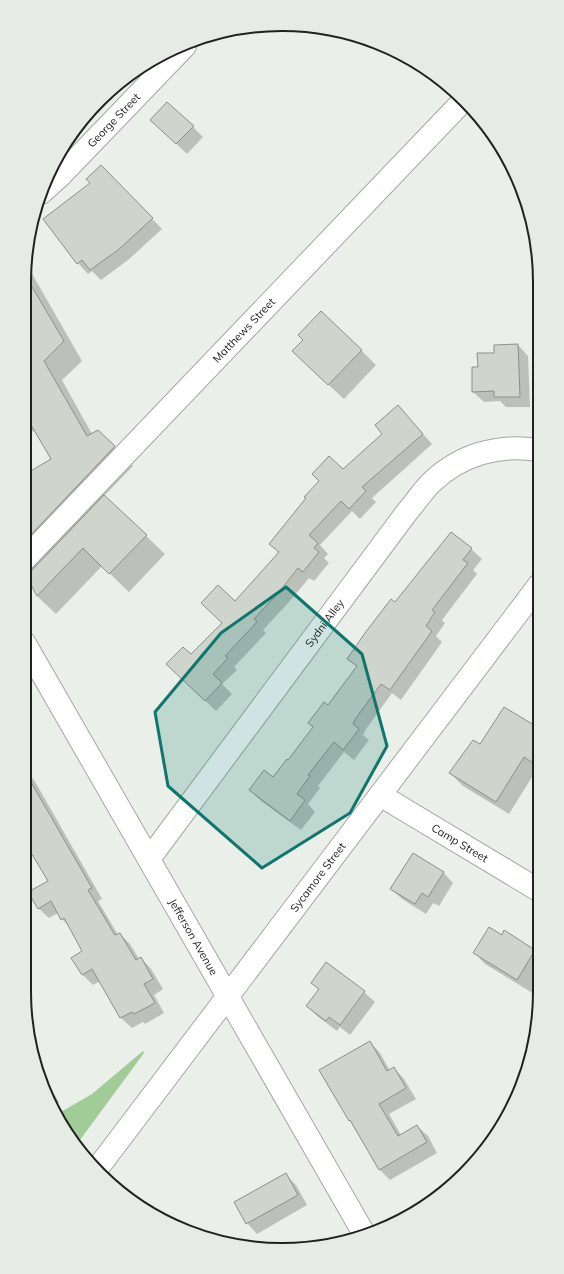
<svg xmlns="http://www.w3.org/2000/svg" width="564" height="1274" font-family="Mulish,sans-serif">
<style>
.green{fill:#a1cc98}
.shadow{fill:#0003}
.building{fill:#cfd5cd;stroke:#8b9089}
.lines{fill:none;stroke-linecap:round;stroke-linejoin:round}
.minor-casing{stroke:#a3a9a2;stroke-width:24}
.tertiary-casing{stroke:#a3a9a2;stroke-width:24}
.minor{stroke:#fff;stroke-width:22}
.tertiary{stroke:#fff;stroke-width:22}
.marked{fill:#0f766e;fill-opacity:0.2;stroke:#0f766e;stroke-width:3;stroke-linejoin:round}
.labels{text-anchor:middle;stroke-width:3.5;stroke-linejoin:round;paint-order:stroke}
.street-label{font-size:11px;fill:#202220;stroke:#f7fdf6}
.rim{fill:none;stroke:#202220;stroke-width:2}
</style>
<rect width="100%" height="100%" fill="#eaf0e9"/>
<polygon class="green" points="143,1051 144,1053 77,1144 59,1113 92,1094"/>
<g class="shadow">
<polygon points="193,127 203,137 187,154 162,130"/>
<polygon points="101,166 162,229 128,260 101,280 92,271 88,274 78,263 91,183"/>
<polygon points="27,265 82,361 62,380 92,434 98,431 133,466 104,496 165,554 129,592 102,566 56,614 37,596 26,575 26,573 32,570 24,562 24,476 53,460 35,430 24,437 24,282"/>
<polygon points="518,345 528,356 530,407 506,407 500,401 484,402 473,392 479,368 495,354"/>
<polygon points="361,350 376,365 344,399 308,366"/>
<polygon points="398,406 432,444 372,498 376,502 360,519 352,511 320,545 328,554 324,558 329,563 314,581 309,578 289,602 263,630 266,633 234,667 237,670 222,684 232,694 216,711 178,674 191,656 223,623 235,602 279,552 270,544 343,470 383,434"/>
<polygon points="451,533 471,549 482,559 473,570 477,574 442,620 445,623 436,636 442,642 401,700 392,693 366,729 363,735 369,740 354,760 344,752 318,786 320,788 308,804 315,812 301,830 261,801 250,790 274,778 288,762 358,667 349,659 395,603"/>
<polygon points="504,708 539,730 539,771 537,769 509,814 463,786 450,773 481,746"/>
<polygon points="24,765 37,785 102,899 98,901 118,935 120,934 130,944 139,959 141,958 151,969 163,989 154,995 164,1013 145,1024 143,1022 132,1028 121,1018 100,981 93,985 82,974 84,951 70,927 62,919 58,913 49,918 38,908 50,881 24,839"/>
<polygon points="443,872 453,883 439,906 433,903 426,914 402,899 391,889"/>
<polygon points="504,932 540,954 539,997 485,964 475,953 502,936"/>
<polygon points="312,983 364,992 375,1002 350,1035 340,1027 337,1031 317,1016 307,1006 319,990"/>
<polygon points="370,1042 380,1053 390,1071 394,1068 404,1079 416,1099 389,1114 401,1135 417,1126 428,1136 437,1153 390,1180 379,1169 320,1071"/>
<polygon points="37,1070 43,1076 59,1102 55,1105 38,1075"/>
<polygon points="286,1175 296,1185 307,1205 257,1234 247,1223"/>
</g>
<g class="building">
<polygon points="167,102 194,126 176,144 150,120"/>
<polygon points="101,165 153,218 118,250 90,270 82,260 77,264 43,219 90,183 86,179"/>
<polygon points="25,275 64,341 44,361 87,436 98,430 115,446 24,542 24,475 51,459 24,413 24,282"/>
<polygon points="321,311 362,350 328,385 292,351 303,340 298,335"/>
<polygon points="518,344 520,397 494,397 494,391 472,392 472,367 478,367 477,353 494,353 494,345"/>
<polygon points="398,405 423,434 362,487 366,491 349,509 341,501 309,535 318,543 314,548 319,552 303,572 298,568 279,592 254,619 257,622 225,656 228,658 213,674 222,683 205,701 166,664 183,647 191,654 222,623 201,603 218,585 235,601 262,571 279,552 269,544 306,498 304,497 319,481 312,474 329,456 343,469 382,434 375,425"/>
<polygon points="104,495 147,535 109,574 83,548 37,596 24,572 28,572 33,569"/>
<polygon points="451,532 472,548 463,560 468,563 432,610 435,612 426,626 432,631 390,690 381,684 356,718 353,724 359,729 343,750 334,742 308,775 310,776 297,794 305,800 290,821 249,790 264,770 273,777 287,759 288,760 313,727 308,723 324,702 328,705 357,666 347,659 365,633 391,599 395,602"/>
<polygon points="504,707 539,728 539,767 524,757 496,802 449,773 473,740 480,744"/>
<polygon points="24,770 92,888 88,890 115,935 120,933 136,960 141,957 153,979 144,984 155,1003 134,1014 132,1012 120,1018 92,969 82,975 71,958 82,951 64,918 61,920 51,901 38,909 28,892 48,881 24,841"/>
<polygon points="413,853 444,872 428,897 422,893 415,904 390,889"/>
<polygon points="489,927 502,935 504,930 535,950 517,980 473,953"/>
<polygon points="326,962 365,991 340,1025 329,1017 326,1021 306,1006 319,989 311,983"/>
<polygon points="370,1041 387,1071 394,1067 406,1088 379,1104 398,1136 417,1125 427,1142 379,1170 350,1120 349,1121 319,1070"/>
<polygon points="286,1173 298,1195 246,1224 234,1202"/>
</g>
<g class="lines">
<defs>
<g id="minor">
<path id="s1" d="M41 193 61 175 185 46"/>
<path id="s2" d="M24 560 463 101"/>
<path id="s3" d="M380 795 540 891"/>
<path id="s4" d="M149 859 407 512C416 502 423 490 433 481 462 454 499 444 538 450"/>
</g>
<g id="tertiary">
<path id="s5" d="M24 642 363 1232"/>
<path id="s6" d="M97 1169 539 585"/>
</g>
</defs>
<use href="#minor" class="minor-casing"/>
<use href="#tertiary" class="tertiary-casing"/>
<use href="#minor" class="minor"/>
<use href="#tertiary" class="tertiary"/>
</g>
<path class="marked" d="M286 587 362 654 387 746 350 813 262 868 168 786 155 712 221 633Z"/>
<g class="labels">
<g class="street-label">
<text dy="4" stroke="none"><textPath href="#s1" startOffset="103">George Street</textPath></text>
<text dy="4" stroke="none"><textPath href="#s2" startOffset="318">Matthews Street</textPath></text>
<text dy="4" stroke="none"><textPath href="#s4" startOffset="294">Sydni Alley</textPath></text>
<text dy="4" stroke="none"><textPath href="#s3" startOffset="93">Camp Street</textPath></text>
<text dy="4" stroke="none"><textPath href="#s6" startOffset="366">Sycamore Street</textPath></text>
<text dy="4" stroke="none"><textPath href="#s5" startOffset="340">Jefferson Avenue</textPath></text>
</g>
</g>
<path d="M0 0H564V1274H0ZM282 31H282A251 251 0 0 1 533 282V992A251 251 0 0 1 282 1243H282A251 251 0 0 1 31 992V282A251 251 0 0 1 282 31Z" fill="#e6ebe5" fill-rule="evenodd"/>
<path class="rim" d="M282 31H282A251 251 0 0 1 533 282V992A251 251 0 0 1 282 1243H282A251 251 0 0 1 31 992V282A251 251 0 0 1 282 31Z"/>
</svg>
